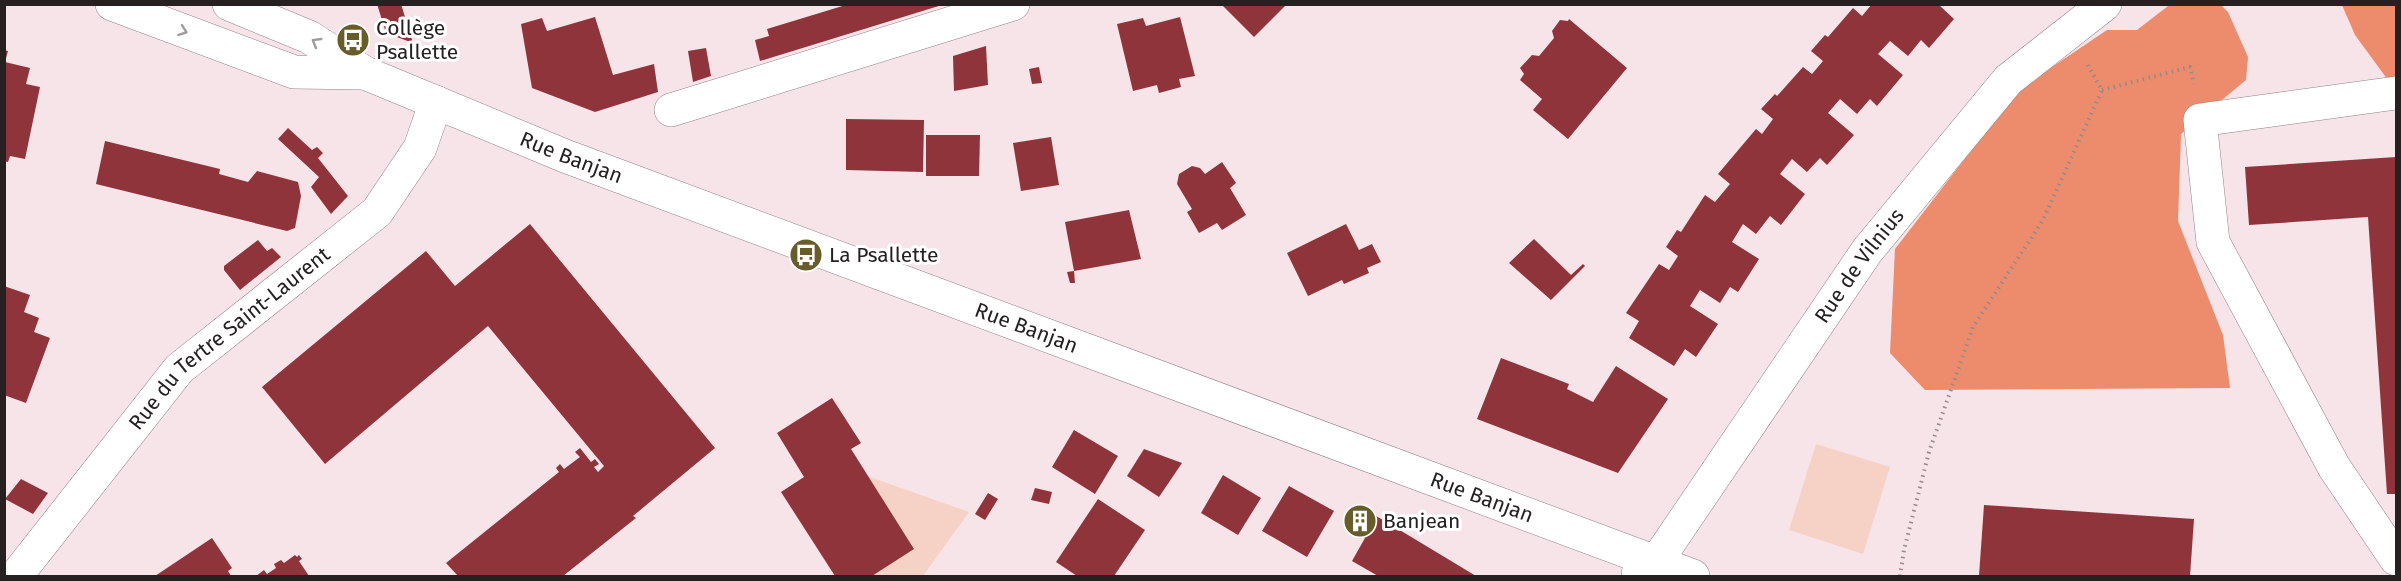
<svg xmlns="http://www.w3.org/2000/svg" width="2401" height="581" font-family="'Fira Sans',sans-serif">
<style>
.green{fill:#f6d2c6}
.forest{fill:#ec8c6d}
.building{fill:#90343b}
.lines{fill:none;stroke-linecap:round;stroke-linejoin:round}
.minor-casing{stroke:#928286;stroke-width:34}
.path{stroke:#968a8d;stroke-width:4;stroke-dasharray:1.5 4.5;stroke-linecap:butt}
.minor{stroke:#fff;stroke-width:33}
.oneway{stroke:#9d9b9b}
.labels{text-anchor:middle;stroke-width:6;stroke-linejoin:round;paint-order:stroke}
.poi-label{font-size:21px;fill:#262021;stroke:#fff;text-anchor:start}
.street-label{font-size:21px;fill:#262021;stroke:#fff}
</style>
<rect width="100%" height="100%" fill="#f6e4e9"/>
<g class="green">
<polygon points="1816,444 1890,467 1863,554 1789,530"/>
<polygon points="867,476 969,512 923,576 872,576 914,549"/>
</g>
<g class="forest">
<polygon points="2173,4 2221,5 2228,12 2248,57 2246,80 2181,134 2178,221 2223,335 2230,388 1925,390 1890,353 1895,249 2018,90 2107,30 2137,30 2168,6"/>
<polygon points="2342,5 2396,5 2396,91 2355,35"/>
</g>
<g class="building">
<polygon points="377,4 401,4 413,43 386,33"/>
<polygon points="849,4 942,5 760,61 755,40 769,36 767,29"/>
<polygon points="1221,4 1287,4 1254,37"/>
<polygon points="1872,4 1938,4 1954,19 1929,48 1921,40 1908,56 1890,41 1878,54 1903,75 1877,106 1870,99 1857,114 1840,99 1828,113 1854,135 1827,165 1820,158 1807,172 1792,159 1780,174 1805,194 1781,225 1770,216 1756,234 1743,224 1732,242 1759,259 1738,292 1730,287 1720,303 1700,290 1690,306 1718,324 1696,357 1685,349 1674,366 1629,338 1639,321 1626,313 1659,264 1669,270 1678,256 1666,247 1677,230 1681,232 1705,195 1715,202 1730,184 1718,174 1756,129 1762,134 1773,119 1761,109 1775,94 1777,96 1803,67 1812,74 1823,61 1811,51 1825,35 1828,37 1853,8 1862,16"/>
<polygon points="595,17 613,75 654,64 658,92 595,112 532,88 521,24 542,18 547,31"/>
<polygon points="1180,17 1195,76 1179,79 1181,87 1159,93 1157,85 1133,91 1117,24 1143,18 1146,26"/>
<polygon points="1569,19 1627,68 1568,139 1533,110 1542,99 1520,80 1524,74 1520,68 1532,55 1539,56 1554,38 1552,31 1560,20 1568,21"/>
<polygon points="986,46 988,85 954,91 953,56"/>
<polygon points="706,48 711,76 693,82 688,51"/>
<polygon points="4,50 8,51 5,62 30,68 26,84 40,87 25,159 10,156 8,162 4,161"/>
<polygon points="1039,67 1042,83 1032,84 1029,69"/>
<polygon points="846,119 924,120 923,172 846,170"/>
<polygon points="288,128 312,150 317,147 323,153 318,158 348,196 331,214 311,187 319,177 278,139"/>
<polygon points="926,135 980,135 979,176 926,176"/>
<polygon points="1051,137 1059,185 1021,191 1013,143"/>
<polygon points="105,141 220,169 219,174 248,182 257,171 298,182 301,196 295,228 287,231 96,184"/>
<polygon points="2396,157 2396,494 2387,494 2368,217 2249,225 2245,167"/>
<polygon points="1222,162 1236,183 1230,188 1246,215 1222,230 1217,223 1199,233 1187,212 1192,209 1177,184 1179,174 1192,166 1200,168 1205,174"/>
<polygon points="1129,210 1141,259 1074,271 1065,222"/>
<polygon points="530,224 715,448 633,516 636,518 563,576 458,576 446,563 559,472 556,468 560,464 564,469 580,457 575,452 580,448 591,462 595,459 599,464 594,467 598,472 604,466 488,326 325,464 262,387 426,251 455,286"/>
<polygon points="1346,224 1359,250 1372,244 1381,262 1367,268 1369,273 1344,284 1342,280 1308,296 1287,253"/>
<polygon points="1534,239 1571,275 1583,264 1585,266 1551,300 1509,263"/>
<polygon points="258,240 267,251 272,248 281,257 240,290 224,270 224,266"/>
<polygon points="1074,271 1075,283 1070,283 1067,272"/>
<polygon points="4,286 30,295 24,312 39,318 34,332 50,338 26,403 4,395"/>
<polygon points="1501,358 1569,384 1567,389 1593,402 1616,366 1668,399 1618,473 1477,419"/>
<polygon points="832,398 861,443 851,449 914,549 872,576 835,576 781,492 804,477 777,433"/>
<polygon points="1074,430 1118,456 1095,494 1052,467"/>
<polygon points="1144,449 1182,463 1159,497 1127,476"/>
<polygon points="1223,475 1261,498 1238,535 1201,513"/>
<polygon points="21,479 48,493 33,514 5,499"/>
<polygon points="1289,486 1334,511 1307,557 1262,531"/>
<polygon points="1035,488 1052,492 1049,504 1031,500"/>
<polygon points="988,493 998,499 985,520 975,514"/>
<polygon points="1098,499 1145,530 1114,576 1077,576 1056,562"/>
<polygon points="1356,504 1408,535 1476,576 1378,576 1352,561 1365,538 1344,525"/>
<polygon points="1984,505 2194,519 2190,576 1979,576"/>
<polygon points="212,538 232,568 228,571 231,576 155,576"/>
<polygon points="295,555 297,557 299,555 302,559 299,561 309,576 256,576 264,570 267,574 276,568 274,564 281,560 284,563"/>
</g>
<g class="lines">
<defs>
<g id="minor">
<polyline points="112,4 294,72 365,73"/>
<path id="s1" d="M229 4 309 37 365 73 565 156 1693 576"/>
<polyline points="2396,93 2200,120 2213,242 2334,467 2396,559"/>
<polyline points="671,110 1013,4"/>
<path id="s2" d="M1638 574 1656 562 1867 251 2008 80 2105 4"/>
<path id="s3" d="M16 576 179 369 377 212 420 148 436 102"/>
</g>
</defs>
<use href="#minor" class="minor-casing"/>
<g class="path">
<polyline points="2102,90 2190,67 2194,84"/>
<polyline points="1900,576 1904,550 1929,452 1973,327 2043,220 2102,90 2087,64"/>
</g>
<use href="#minor" class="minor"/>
</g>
<defs><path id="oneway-chevron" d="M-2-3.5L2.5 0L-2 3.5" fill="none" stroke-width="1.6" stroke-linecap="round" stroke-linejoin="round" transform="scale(1.5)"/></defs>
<g class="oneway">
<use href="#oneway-chevron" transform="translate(183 31) rotate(20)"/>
<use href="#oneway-chevron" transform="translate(316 42) rotate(-149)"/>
</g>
<defs>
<symbol id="bus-disc" viewBox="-11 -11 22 22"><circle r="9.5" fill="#685d2a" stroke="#fff"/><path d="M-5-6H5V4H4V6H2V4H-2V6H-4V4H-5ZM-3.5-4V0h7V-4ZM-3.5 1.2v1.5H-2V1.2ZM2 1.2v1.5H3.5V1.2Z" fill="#fff"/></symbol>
<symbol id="building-disc" viewBox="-11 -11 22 22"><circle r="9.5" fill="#685d2a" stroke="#fff"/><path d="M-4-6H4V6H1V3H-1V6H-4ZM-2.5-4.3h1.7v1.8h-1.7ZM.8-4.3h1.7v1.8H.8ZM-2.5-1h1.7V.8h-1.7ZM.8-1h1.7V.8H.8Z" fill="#fff"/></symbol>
</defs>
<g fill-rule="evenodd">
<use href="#bus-disc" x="334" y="21" width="38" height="38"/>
<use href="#bus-disc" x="787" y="236" width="38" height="38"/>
<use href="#building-disc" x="1341" y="502" width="38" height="38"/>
</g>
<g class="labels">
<g class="poi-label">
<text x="376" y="35">Collège<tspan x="376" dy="24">Psallette</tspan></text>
<text x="829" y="262">La Psallette</text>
<text x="1383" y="528">Banjean</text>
</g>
<g class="street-label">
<text dy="7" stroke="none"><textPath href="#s1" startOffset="376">Rue Banjan</textPath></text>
<text dy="7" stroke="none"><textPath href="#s2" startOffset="381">Rue de Vilnius</textPath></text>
<text dy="7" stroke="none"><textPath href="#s1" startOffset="862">Rue Banjan</textPath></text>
<text dy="7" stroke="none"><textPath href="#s3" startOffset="321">Rue du Tertre Saint-Laurent</textPath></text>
<text dy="7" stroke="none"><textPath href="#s1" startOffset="1348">Rue Banjan</textPath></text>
</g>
</g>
<rect width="2401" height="581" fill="none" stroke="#262021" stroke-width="12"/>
</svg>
